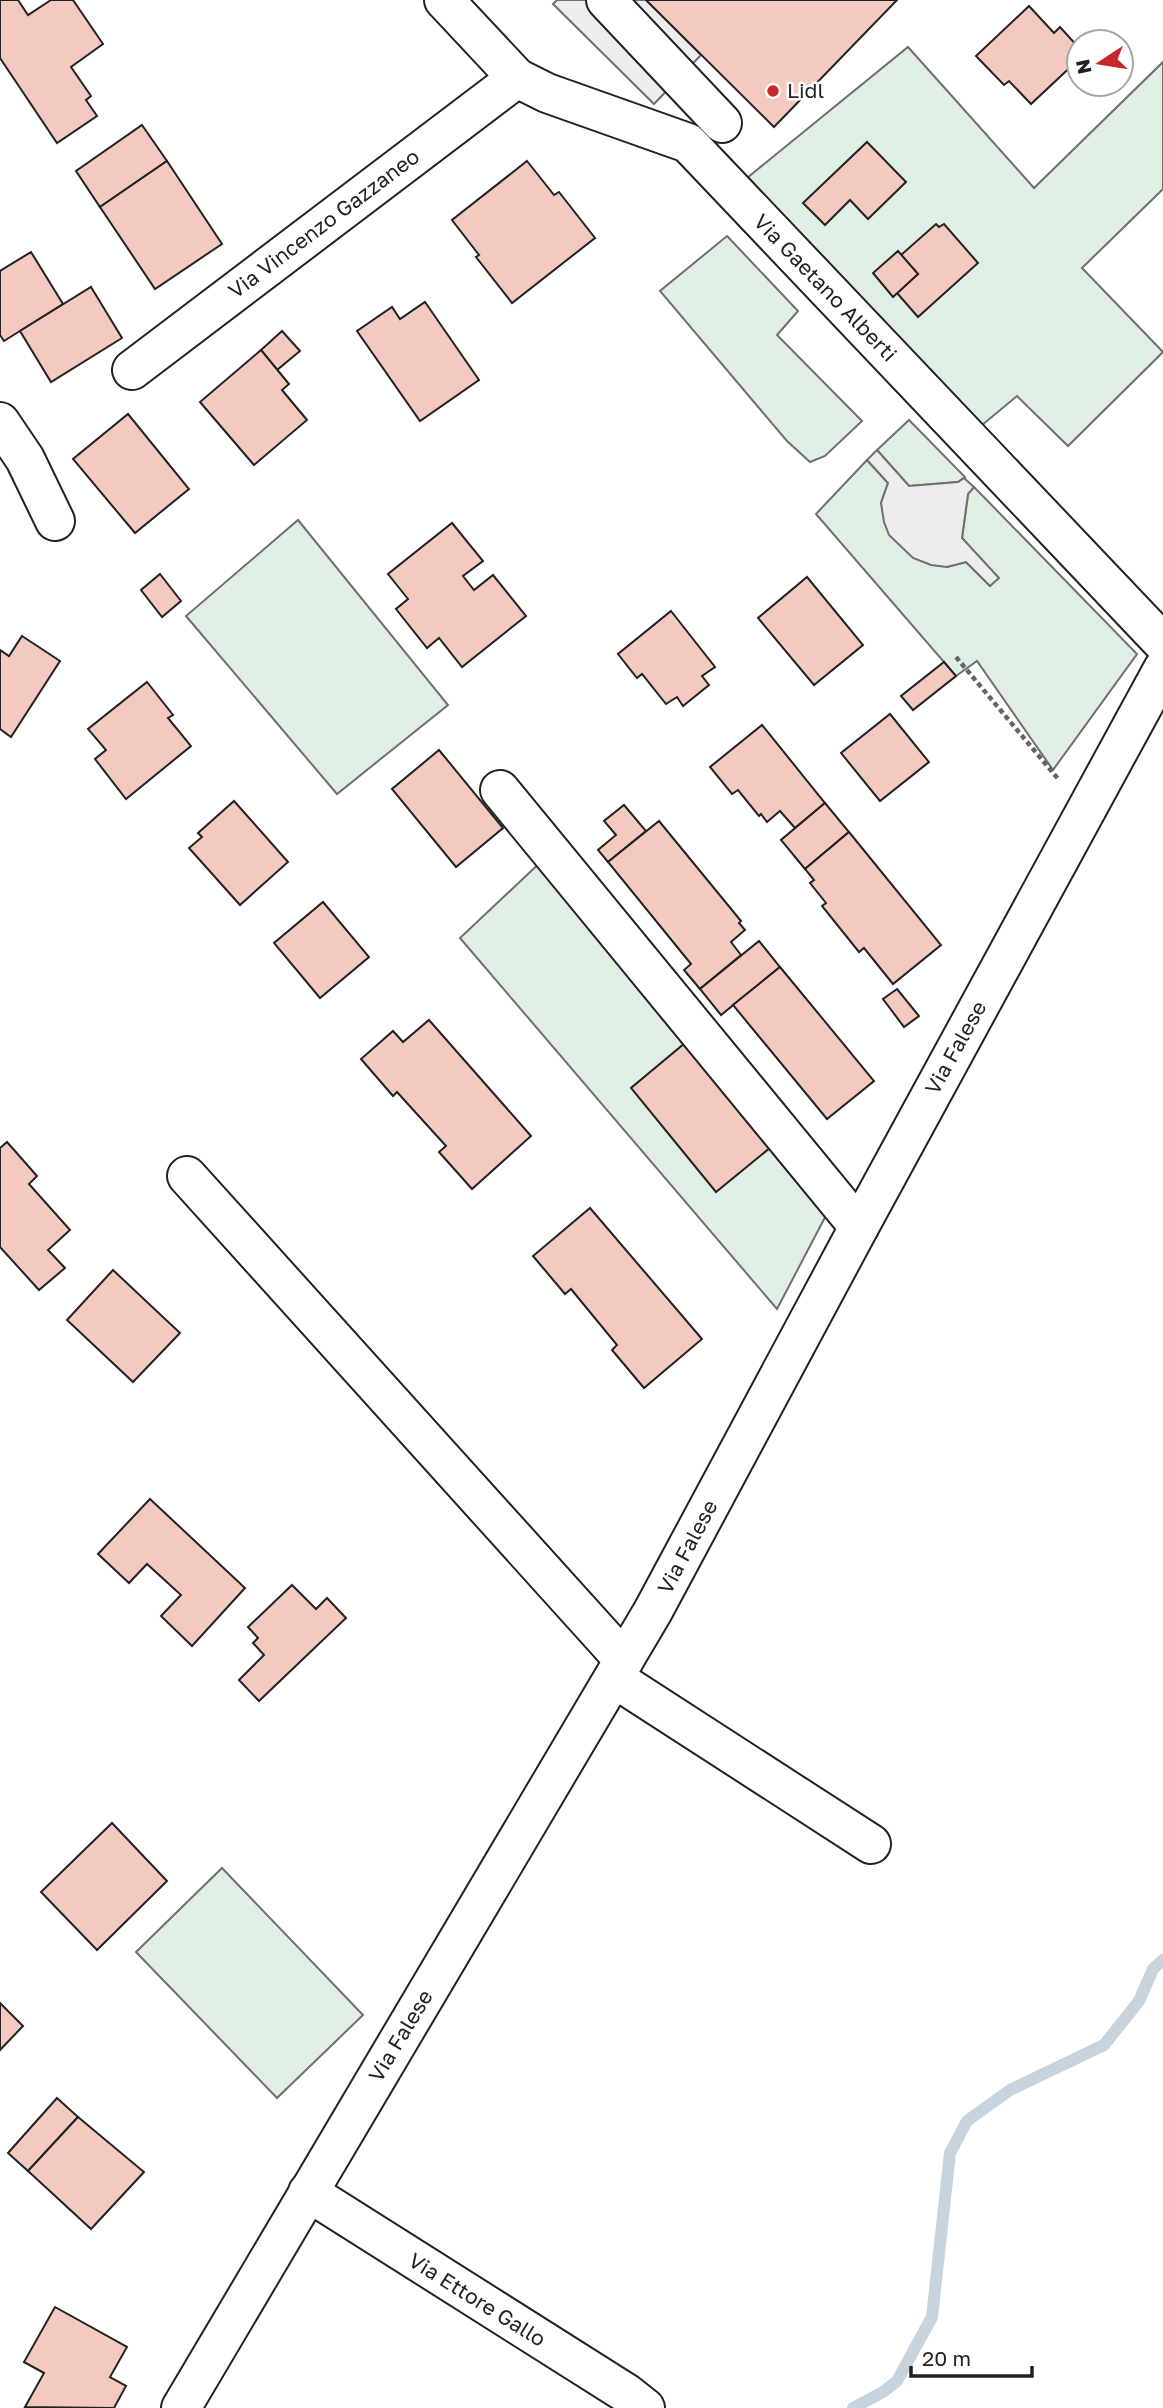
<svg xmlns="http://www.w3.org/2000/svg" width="1163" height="2408" font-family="'Golos Text',sans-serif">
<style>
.green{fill:#e0efe3;stroke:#6f6f6f;stroke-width:2}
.parking{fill:#ededed;stroke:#6f6f6f;stroke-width:2}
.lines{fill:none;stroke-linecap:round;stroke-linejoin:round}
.stream{stroke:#c7d3dd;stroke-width:12}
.building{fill:#f3c9c0;stroke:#222;stroke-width:2}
.minor-casing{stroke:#222;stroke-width:42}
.path{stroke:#646464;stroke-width:4.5;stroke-dasharray:5 3.5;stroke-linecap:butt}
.minor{stroke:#fff;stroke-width:38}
.poi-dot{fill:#c62828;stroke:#fff;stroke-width:2.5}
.labels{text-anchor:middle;stroke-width:5;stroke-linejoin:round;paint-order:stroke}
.poi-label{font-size:21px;fill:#222;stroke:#fff;text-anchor:start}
.street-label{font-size:21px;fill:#222;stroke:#fff}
</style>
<rect width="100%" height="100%" fill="#fff"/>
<g class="green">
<polygon points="908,47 1034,188 1163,62 1163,189 1082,268 1163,352 1068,446 1017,396 981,426 742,182"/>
<polygon points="727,236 798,311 777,335 862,421 825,456 810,462 787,441 660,291"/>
<polygon points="909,420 965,477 958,482 909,486 877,450"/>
<polygon points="867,460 888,483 881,503 947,567 966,562 990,586 998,578 962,538 968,494 974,487 1137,654 1053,770 977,661 956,676 816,514"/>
<polygon points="298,520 448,705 337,794 186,616"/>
<polygon points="563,841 843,1183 777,1309 460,938"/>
<polygon points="222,1868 363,2015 277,2098 136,1952"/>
</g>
<g class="parking">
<polygon points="557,0 646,0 701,55 654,104 553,4"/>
<polygon points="877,450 909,486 958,482 964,478 974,487 968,494 962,538 999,578 990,586 966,562 947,567 931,565 913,558 889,535 884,522 881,503 888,483 867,460"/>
</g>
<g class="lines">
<polyline class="stream" points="853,2408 883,2392 897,2381 932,2317 950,2153 967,2121 1010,2090 1104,2045 1139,2001 1153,1969 1163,1960"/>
</g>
<g class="building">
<polygon points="0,0 18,0 28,15 51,0 73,0 103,44 71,67 91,96 86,100 97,116 57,143 0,58"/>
<polygon points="646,0 897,0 774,127"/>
<polygon points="1029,6 1054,33 1060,27 1079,48 1079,59 1031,104 1009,81 1004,85 976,56"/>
<polygon points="142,125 167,161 100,207 76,171"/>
<polygon points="867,142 906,182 868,219 850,200 825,225 803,203"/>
<polygon points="167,161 222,244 155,289 100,207"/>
<polygon points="527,161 554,195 559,192 595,238 512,303 476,257 479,255 452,220"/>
<polygon points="936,224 939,227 944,224 978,263 918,317 897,293 918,274 901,255"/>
<polygon points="898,251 918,274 893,297 873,273"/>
<polygon points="31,252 63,304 4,341 0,335 0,271"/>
<polygon points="91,287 122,338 51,382 20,331"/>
<polygon points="425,302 479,380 420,421 357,331 392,307 400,319"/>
<polygon points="282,331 300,351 277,370 261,350"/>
<polygon points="261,350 289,384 282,390 307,420 254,465 200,402"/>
<polygon points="128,414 189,489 135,533 73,459"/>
<polygon points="452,523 483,561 463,576 474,590 493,575 526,616 462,667 439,638 427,648 396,609 408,599 388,574"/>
<polygon points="160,574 181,601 162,617 141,590"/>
<polygon points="807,577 863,645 814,685 758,618"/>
<polygon points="671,611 715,667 702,676 709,685 683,706 677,697 666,704 642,674 637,678 618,654"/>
<polygon points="22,636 60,661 11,737 0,729 0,650 9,656"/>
<polygon points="944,662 956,676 913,710 901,696"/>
<polygon points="147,682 173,715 168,718 191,746 126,799 95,759 106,750 88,729"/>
<polygon points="890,714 929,762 880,801 841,753"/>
<polygon points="762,725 825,803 795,828 780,811 767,822 761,814 759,816 738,790 732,794 710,767"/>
<polygon points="439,750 503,828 456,867 392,789"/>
<polygon points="234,801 288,862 240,905 189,848 202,837 198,833"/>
<polygon points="825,803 849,832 805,869 781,840"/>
<polygon points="624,805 646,831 608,862 598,850 616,835 604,821"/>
<polygon points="659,821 741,921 739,923 745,930 731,942 741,955 700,989 684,970 691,964 608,862"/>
<polygon points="849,832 941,945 893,984 864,948 859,952 822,906 826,903 810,883 814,880 805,869"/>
<polygon points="323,902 369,957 320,998 274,943"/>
<polygon points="759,941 780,967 721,1015 700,989"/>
<polygon points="780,967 874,1081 827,1119 733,1005"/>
<polygon points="897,989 919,1016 904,1027 883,999"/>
<polygon points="429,1020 531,1136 472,1189 439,1152 446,1146 397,1092 393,1096 361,1059 393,1031 403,1042"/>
<polygon points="685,1043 771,1147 716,1192 631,1088"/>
<polygon points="7,1142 37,1176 29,1184 70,1230 48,1250 65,1268 39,1290 0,1247 0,1148"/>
<polygon points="590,1208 702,1339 644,1388 612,1350 617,1345 571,1289 565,1294 533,1256"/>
<polygon points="113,1270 180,1333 133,1382 67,1320"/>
<polygon points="150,1499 245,1588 192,1646 161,1616 181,1595 147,1564 129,1583 98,1554"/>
<polygon points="292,1585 316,1609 327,1598 346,1618 259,1701 239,1680 264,1655 253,1643 258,1638 248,1627"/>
<polygon points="112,1823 167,1881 97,1950 41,1892"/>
<polygon points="0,2003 23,2026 0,2050"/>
<polygon points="57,2098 78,2117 28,2171 8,2153"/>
<polygon points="78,2117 144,2172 91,2229 28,2171"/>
<polygon points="55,2307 127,2347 110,2377 126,2386 114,2408 25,2407 44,2373 24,2362"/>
</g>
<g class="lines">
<defs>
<g id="minor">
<polyline points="444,0 517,78 547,93 688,143 1163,643"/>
<polyline points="606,0 722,123"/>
<polyline points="132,370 517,78"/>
<polyline points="0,422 25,459 55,521"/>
<polyline points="500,790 859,1227"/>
<polyline points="187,1176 624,1660"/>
<polyline points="614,1678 871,1844"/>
<polyline points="308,2192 626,2393 645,2408"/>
<polyline points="181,2408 653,1611 859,1227 1163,669"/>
</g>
</defs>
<use href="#minor" class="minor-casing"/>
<polyline class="path" points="956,657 1059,780"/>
<use href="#minor" class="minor"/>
</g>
<circle class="poi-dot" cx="773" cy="91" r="7"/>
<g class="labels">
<g class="poi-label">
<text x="787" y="98">Lidl</text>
</g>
<g class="street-label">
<text transform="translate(324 224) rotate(-37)" y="7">Via Vincenzo Gazzaneo</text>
<text transform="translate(825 288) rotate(46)" y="7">Via Gaetano Alberti</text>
<text transform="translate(956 1048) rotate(-61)" y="7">Via Falese</text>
<text transform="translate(688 1547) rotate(-62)" y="7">Via Falese</text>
<text transform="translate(401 2036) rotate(-59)" y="7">Via Falese</text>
<text transform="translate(477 2300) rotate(32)" y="7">Via Ettore Gallo</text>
</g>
</g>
<g transform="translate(1100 63) rotate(258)"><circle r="33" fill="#ffffff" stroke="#a7a7a7" stroke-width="2"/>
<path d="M0-5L12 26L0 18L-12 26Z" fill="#c62828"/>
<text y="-10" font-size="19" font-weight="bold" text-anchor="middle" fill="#222222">N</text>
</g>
<path d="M911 2366v10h121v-10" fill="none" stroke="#222222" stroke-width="3.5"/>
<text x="922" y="2366" font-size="21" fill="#222222" stroke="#ffffff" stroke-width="5" paint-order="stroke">20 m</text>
</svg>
